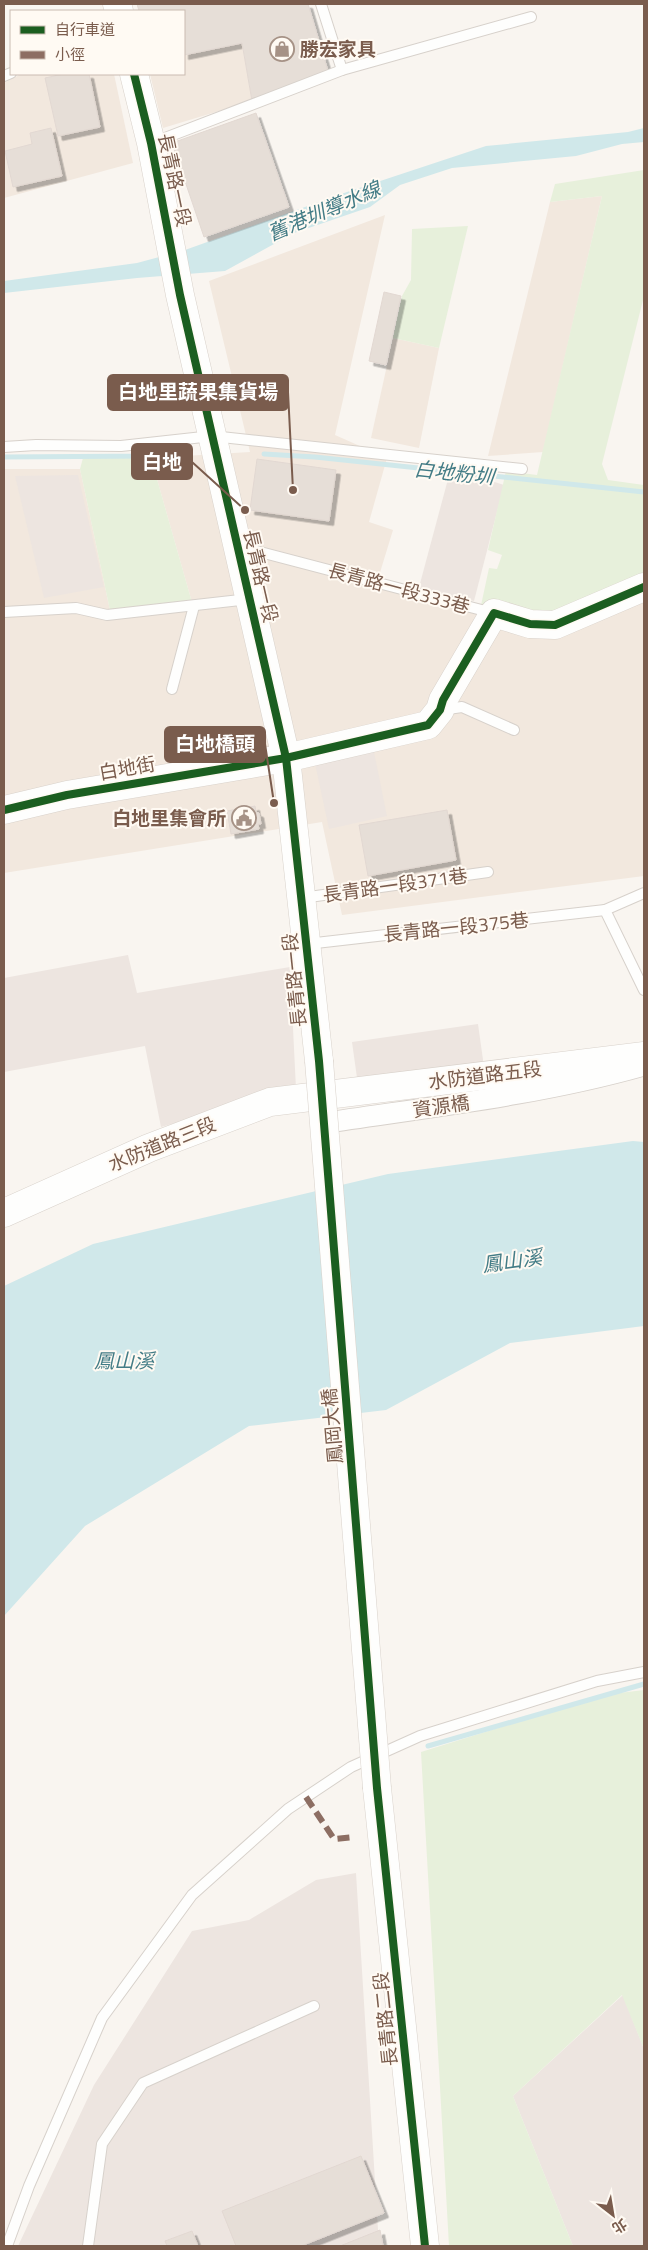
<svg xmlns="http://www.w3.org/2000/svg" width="648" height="2250" font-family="'Titillium Web','Noto Sans TC',sans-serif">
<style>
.residential{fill:#f2e8de}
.industrial{fill:#ede5e0}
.green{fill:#e7f0db}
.water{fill:#d0e8ea}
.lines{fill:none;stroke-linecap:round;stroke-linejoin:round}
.stream{stroke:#d0e8ea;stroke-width:5}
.building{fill:#e6ded7;stroke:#e2d8d2;filter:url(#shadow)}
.lane-casing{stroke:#d7d1cb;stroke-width:12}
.street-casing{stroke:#d7d1cb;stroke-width:22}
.secondary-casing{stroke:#d9d2cb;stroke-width:29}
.lane{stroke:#fefefd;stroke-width:10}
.street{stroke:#fefefd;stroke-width:20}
.secondary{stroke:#fefefd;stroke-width:28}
.secondary-bridge-casing{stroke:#d9d2cb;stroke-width:29;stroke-linecap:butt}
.secondary-bridge{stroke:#fefefd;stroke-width:28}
.quiet{stroke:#8d6e63;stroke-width:6;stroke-dasharray:12 6;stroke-linecap:butt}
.cycleway-casing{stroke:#fffaf3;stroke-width:11}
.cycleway{stroke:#1b5e20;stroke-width:8}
.labels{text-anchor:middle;stroke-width:4;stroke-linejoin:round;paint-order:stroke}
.poi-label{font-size:19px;font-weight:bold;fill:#7a5c4d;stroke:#fffaf3;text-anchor:start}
.street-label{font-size:19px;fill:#7a5c4d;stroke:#fffaf3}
.water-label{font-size:20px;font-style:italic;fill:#437c86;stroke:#fffaf3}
.leader{fill:none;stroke:#7a5c4d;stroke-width:2}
.callout-dot{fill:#7a5c4d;stroke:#fffaf3;stroke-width:2}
.callout{fill:#7a5c4d;stroke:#7a5c4d;stroke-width:2}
.callout-label{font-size:20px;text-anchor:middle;font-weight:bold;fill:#fff}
</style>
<defs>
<filter id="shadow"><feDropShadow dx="4.5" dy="4.5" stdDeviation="0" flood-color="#0004"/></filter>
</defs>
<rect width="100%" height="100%" fill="#f9f5f0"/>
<g class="residential">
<polygon points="242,43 252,101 163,128 150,74 184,74 184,55"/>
<polygon points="21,74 114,74 133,163 4,198 4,83"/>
<polygon points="602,196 543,452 488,456 550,202"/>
<polygon points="385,215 335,435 387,458 369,522 393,530 378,579 480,610 644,577 644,876 342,915 322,822 4,873 4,469 80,469 111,615 193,606 151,458 250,452 209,281"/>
<polygon points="393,338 439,348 419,448 371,438"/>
</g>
<g class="industrial">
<polygon points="451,468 504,485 474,601 418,591"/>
<polygon points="78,475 104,587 44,598 15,476"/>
<polygon points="373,747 387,816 329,829 314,759"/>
<polygon points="128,955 137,993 290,967 296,1089 161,1127 145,1046 4,1072 4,978"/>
<polygon points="478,1024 484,1067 358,1085 352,1042"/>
<polygon points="356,1873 379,2246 18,2246 94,2085 192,1931 249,1920 316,1880"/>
<polygon points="623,1995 644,2049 644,2246 573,2246 513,2096"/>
</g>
<g class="green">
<polygon points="644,170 644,296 602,464 608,480 644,485 644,577 542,623 480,610 489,568 497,569 502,555 488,550 506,471 537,475 602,196 550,202 555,184"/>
<polygon points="468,226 439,348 393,338 402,296 411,280 412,229"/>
<polygon points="83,458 151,458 193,606 111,615 80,469"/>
<polygon points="644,1690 644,2049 622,1995 513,2096 573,2246 449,2246 421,1752 603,1695"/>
</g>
<g class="water">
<polygon points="644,128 644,142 622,144 576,156 452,168 400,185 370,207 294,233 225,271 137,278 4,293 4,281 137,263 185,250 344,193 486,146 628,132"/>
<polygon points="633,1141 644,1142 644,1326 510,1343 386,1410 249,1426 85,1526 4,1616 4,1286 93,1244 388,1174"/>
</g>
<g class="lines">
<g class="stream">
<polyline points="264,454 315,457 644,492"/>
<polyline points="4,457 148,456 186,448"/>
<polyline points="428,1746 644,1684"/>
</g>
</g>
<g class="building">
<polygon points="137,4 308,4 328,71 252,101 242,43 184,55 184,11 139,11"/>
<polygon points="63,74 89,74 100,127 58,136 45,78"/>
<polygon points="256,113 289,207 204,237 172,143"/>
<polygon points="51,128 62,176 13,187 5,151 32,144 30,133"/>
<polygon points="384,292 401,296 386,365 369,361"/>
<polygon points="257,459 336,470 329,521 250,510"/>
<polygon points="255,806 256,812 259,813 261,824 258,824 259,829 231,834 227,811"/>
<polygon points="447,810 456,860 368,876 359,825"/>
<polygon points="361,2156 384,2213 301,2246 236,2246 222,2211"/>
<polygon points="380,2230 383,2246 340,2246"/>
<polygon points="192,2231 198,2246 167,2246 165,2241"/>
</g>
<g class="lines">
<defs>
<g id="lane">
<polyline points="321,4 342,70"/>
<polyline points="4,76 11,73"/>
<polyline points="152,143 342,70 531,17"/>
<polyline points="4,447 36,445 121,446 212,436 522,469"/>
<polyline points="241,547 493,613"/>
<polyline points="4,612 76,608 107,615 249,599"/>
<polyline points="172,689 194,606"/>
<polyline points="441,710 462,707 514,730"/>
<polyline points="302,898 488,872"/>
<polyline points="605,910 644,893"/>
<polyline points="307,944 605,910 644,990"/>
<polyline points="7,2246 29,2186 102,2018 192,1895 288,1809 351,1767 420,1736 597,1681 644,1672"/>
<polyline points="88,2246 102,2144 143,2083 314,2006"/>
</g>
<path id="street" d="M324 1123C430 1107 539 1095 642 1066"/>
<g id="secondary">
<polyline points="117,4 119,11"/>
<polyline points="134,74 151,143 180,295 286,758 319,1061"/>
<polyline points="4,810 67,795 286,758 428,725 440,710 443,700 494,613 530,624 555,625 644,587"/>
<polyline points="4,1213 149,1148 270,1102 644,1056"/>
<polyline points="377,1788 425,2246"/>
</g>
</defs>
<use href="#lane" class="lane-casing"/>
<use href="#street" class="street-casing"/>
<use href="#secondary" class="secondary-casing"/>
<use href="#lane" class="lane"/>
<use href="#street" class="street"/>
<use href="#secondary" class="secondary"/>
<defs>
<polyline id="secondary-bridge" points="319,1061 377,1788"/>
</defs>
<use href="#secondary-bridge" class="secondary-bridge-casing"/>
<use href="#secondary-bridge" class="secondary-bridge"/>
<polyline class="quiet" points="306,1797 334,1839 354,1837"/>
<defs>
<g id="cycleway">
<polyline points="134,74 151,143 180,295 286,758 319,1061 377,1788 425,2246"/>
<polyline points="4,810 67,795 286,758 428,725 440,710 443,700 494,613 530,624 555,625 644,587"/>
</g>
</defs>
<use href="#cycleway" class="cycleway-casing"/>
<use href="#cycleway" class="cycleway"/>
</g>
<defs>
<symbol id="shop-ring" viewBox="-11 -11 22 22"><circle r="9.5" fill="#fffaf3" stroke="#a69286" stroke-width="1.5"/><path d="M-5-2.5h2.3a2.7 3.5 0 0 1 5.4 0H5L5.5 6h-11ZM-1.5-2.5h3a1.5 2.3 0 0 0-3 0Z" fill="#a69286"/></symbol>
<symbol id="civic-ring" viewBox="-11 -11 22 22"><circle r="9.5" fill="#fffaf3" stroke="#a69286" stroke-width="1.5"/><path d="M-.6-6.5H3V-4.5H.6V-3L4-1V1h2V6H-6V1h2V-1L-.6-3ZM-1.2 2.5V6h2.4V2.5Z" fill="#a69286"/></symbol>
</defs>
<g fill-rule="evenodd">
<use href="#shop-ring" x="268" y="35" width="28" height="28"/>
<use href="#civic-ring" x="230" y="804" width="28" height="28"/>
</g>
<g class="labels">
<g class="poi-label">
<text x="300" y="56">勝宏家具</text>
<text x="226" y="825" text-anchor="end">白地里集會所</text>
</g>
<g class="street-label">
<text transform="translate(175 180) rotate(78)" y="7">長青路一段</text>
<text transform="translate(261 576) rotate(77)" y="7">長青路一段</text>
<text transform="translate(399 588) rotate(15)" y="7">長青路一段333巷</text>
<text transform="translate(127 768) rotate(-10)" y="7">白地街</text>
<text transform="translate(395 885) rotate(-8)" y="7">長青路一段371巷</text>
<text transform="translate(456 927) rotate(-6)" y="7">長青路一段375巷</text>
<text transform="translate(294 980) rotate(-96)" y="7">長青路一段</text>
<text transform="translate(485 1075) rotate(-7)" y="7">水防道路五段</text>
<text transform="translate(441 1106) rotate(-8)" y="7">資源橋</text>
<text transform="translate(162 1144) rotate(-22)" y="7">水防道路三段</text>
<text transform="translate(332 1426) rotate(-95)" y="7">鳳岡大橋</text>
<text transform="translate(385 2019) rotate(-96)" y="7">長青路二段</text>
</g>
<g class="water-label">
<text transform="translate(324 211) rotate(-23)" y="7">舊港圳導水線</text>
<text transform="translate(454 473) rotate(6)" y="7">白地粉圳</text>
<text transform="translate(512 1261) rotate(-8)" y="7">鳳山溪</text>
<text x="124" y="1368">鳳山溪</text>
</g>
</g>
<path class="leader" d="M293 490L288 392M245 510L192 462M274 803L265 744"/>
<g class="callout-dot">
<circle cx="293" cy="490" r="5"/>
<circle cx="245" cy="510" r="5"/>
<circle cx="274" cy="803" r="5"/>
</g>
<g class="callout">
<rect x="108" y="375" width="180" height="35" rx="5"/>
<rect x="132" y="444" width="60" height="35" rx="5"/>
<rect x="165" y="727" width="100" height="35" rx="5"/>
</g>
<g class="callout-label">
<text x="198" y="399">白地里蔬果集貨場</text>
<text x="162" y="469">白地</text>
<text x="215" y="751">白地橋頭</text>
</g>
<rect width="648" height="2250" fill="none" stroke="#7a5c4d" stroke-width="10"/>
<rect x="10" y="10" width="175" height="65" fill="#fffaf3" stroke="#cabbb1"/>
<rect x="20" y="26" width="25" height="8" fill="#1b5e20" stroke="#cabbb1"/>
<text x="55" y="35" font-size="15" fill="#7a5c4d">自行車道</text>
<rect x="20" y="51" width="25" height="8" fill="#8d6e63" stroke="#cabbb1"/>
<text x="55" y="60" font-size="15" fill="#7a5c4d">小徑</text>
<g transform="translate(613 2215) rotate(149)" stroke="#fffaf3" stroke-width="4" paint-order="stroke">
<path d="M0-4L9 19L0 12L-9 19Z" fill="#7a5c4d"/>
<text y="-8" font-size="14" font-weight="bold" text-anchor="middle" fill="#7a5c4d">北</text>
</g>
</svg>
